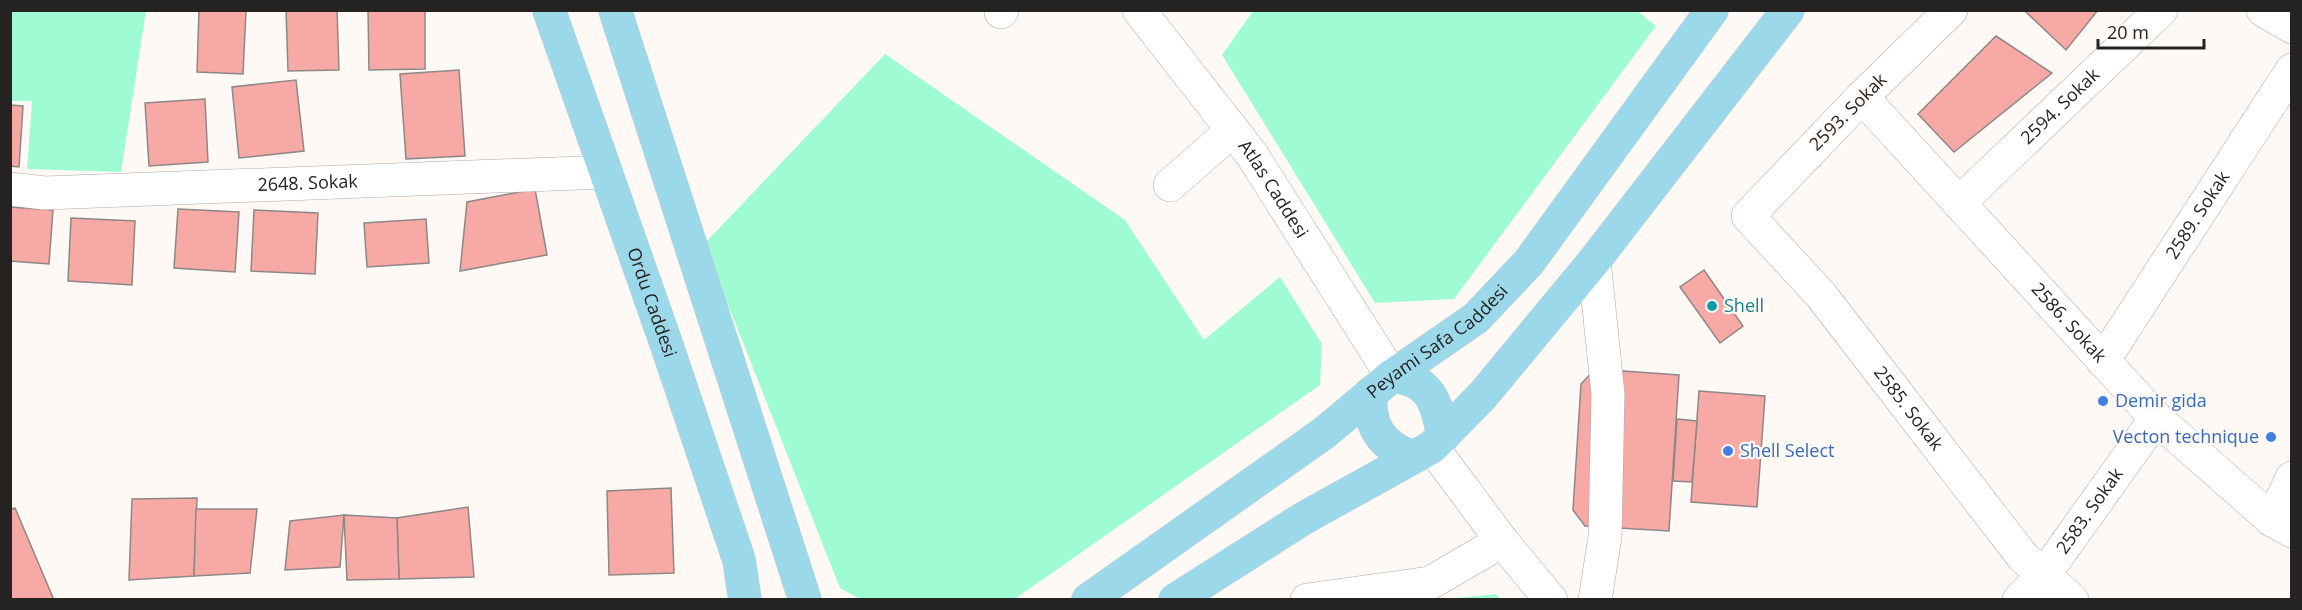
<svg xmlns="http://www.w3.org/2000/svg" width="2302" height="610" font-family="'Open Sans',sans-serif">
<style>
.green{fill:#9ffcd2}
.building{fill:#f7a9a6;stroke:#8e8787;stroke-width:1.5}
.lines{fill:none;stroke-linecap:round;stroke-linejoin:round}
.minor-casing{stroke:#aea9a6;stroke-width:34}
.major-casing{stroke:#d8d7d7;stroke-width:34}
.minor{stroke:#fff;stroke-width:33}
.major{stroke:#9ad8ea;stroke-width:33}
.culture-dot{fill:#0f9aa8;stroke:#fef9f5;stroke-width:2}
.shop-dot{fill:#3f7fe0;stroke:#fef9f5;stroke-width:2}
.labels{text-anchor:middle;stroke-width:4.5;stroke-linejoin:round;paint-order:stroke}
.street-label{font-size:18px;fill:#252322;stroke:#fef9f5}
.culture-label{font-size:18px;fill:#0d838f;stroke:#fef9f5;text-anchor:start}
.shop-label{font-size:18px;fill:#366cbe;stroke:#fef9f5;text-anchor:start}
</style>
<rect width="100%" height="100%" fill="#fef9f5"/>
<g class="green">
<polygon points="1636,10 1656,26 1454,299 1375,303 1222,55 1253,11"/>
<polygon points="10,11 146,11 121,172 27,169 32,101 11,101"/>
<polygon points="885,54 1125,220 1204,340 1280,277 1322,344 1320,385 1015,599 860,599 840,588 704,244"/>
<polygon points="1496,594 1500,599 1448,599"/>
</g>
<g class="building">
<polygon points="199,10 246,11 243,74 197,72"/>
<polygon points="286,10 337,10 339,70 288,71"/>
<polygon points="368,10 425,10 425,69 369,70"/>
<polygon points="2028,10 2098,10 2066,50 2026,12"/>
<polygon points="1996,36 2052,73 1954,152 1918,114"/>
<polygon points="459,70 465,156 406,159 400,74"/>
<polygon points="296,80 304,151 239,158 232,87"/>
<polygon points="205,99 208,162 149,166 145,103"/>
<polygon points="10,105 23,106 19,167 10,166"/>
<polygon points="535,189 547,255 460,271 467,202"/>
<polygon points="10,207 53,210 49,264 10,261"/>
<polygon points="178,209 239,212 235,272 174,268"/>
<polygon points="254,210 318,213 315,274 251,271"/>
<polygon points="71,218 135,221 132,285 68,281"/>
<polygon points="426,219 429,263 367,267 364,223"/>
<polygon points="1704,270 1743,326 1720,343 1680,287"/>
<polygon points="1595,369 1679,375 1669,531 1585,526 1573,510 1581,384"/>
<polygon points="1699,391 1765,396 1757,507 1691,502"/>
<polygon points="1677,419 1697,421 1692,482 1673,481"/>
<polygon points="671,488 674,573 609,575 607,491"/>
<polygon points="197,498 194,576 129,580 132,499"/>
<polygon points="468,507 474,577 399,579 397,518"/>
<polygon points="15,508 54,600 10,600 10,510"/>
<polygon points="196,509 257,509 250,573 194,576"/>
<polygon points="344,515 340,567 285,570 290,521"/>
<polygon points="344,515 397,518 399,579 347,580"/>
</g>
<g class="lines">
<defs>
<g id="minor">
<path id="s1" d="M1139 10 1252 155 1392 376"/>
<path id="s2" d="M1951 10 1862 97 1748 216 1821 295 2023 557 2072 600"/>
<polyline points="2263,10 2292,27"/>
<polyline points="1001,12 1002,10"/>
<path id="s3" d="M1862 97 2156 418 2272 520 2292 531"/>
<polyline points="1170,185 1233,130"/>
<path id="s4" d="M10 189 45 193 606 172"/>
<path id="s5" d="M1959 203 2161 10"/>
<polyline points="1594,261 1608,394 1605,537 1595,600"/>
<path id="s6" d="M2103 361 2292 70"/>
<polyline points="1432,447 1502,541 1551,600"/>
<polyline points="2272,520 2292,478"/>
<polyline points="1307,600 1430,583 1502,541"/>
<path id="s7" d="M2019 600 2044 575 2156 418"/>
</g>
<g id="major">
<path id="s8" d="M549 10 666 343 739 560 745 600"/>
<polyline points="615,10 805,600"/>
<path d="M1392 376C1430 379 1437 402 1443 436"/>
<path d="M1371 393C1368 426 1381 446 1413 457"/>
<path id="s9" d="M1088 600 1324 433 1392 376 1476 318 1529 262 1712 10"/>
<polyline points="1175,600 1304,518 1432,447 1483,395 1594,261 1788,10"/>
</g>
</defs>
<use href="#minor" class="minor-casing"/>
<use href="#major" class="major-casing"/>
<use href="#minor" class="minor"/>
<use href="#major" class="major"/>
</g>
<circle class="culture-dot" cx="1712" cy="306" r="6"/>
<g class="shop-dot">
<circle cx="2103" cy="401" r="6"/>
<circle cx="2271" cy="437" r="6"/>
<circle cx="1728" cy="451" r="6"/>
</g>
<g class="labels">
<g class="street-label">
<text dy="6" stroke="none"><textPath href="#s5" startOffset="140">2594. Sokak</textPath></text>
<text transform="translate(1848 112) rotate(-45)" y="6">2593. Sokak</text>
<text dy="6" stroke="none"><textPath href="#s4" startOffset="298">2648. Sokak</textPath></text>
<text dy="6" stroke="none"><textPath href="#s1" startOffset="224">Atlas Caddesi</textPath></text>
<text dy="6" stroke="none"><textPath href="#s6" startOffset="174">2589. Sokak</textPath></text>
<text dy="6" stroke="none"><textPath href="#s8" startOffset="310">Ordu Caddesi</textPath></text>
<text dy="6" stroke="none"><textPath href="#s3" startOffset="306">2586. Sokak</textPath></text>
<text dy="6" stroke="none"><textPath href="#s9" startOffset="435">Peyami Safa Caddesi</textPath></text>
<text dy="6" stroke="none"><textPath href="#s2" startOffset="540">2585. Sokak</textPath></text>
<text dy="6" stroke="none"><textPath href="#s7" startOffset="114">2583. Sokak</textPath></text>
</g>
<g class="culture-label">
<text x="1724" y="312">Shell</text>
</g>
<g class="shop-label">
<text x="2115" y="407">Demir gida</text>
<text x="2259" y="443" text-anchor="end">Vecton technique</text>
<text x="1740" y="457">Shell Select</text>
</g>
</g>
<rect width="2302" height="610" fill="none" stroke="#252322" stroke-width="24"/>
<path d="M2098 39v9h106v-9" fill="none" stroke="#252322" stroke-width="3"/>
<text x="2107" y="39" font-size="18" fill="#252322" stroke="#fef9f5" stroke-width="4.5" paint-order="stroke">20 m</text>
</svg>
